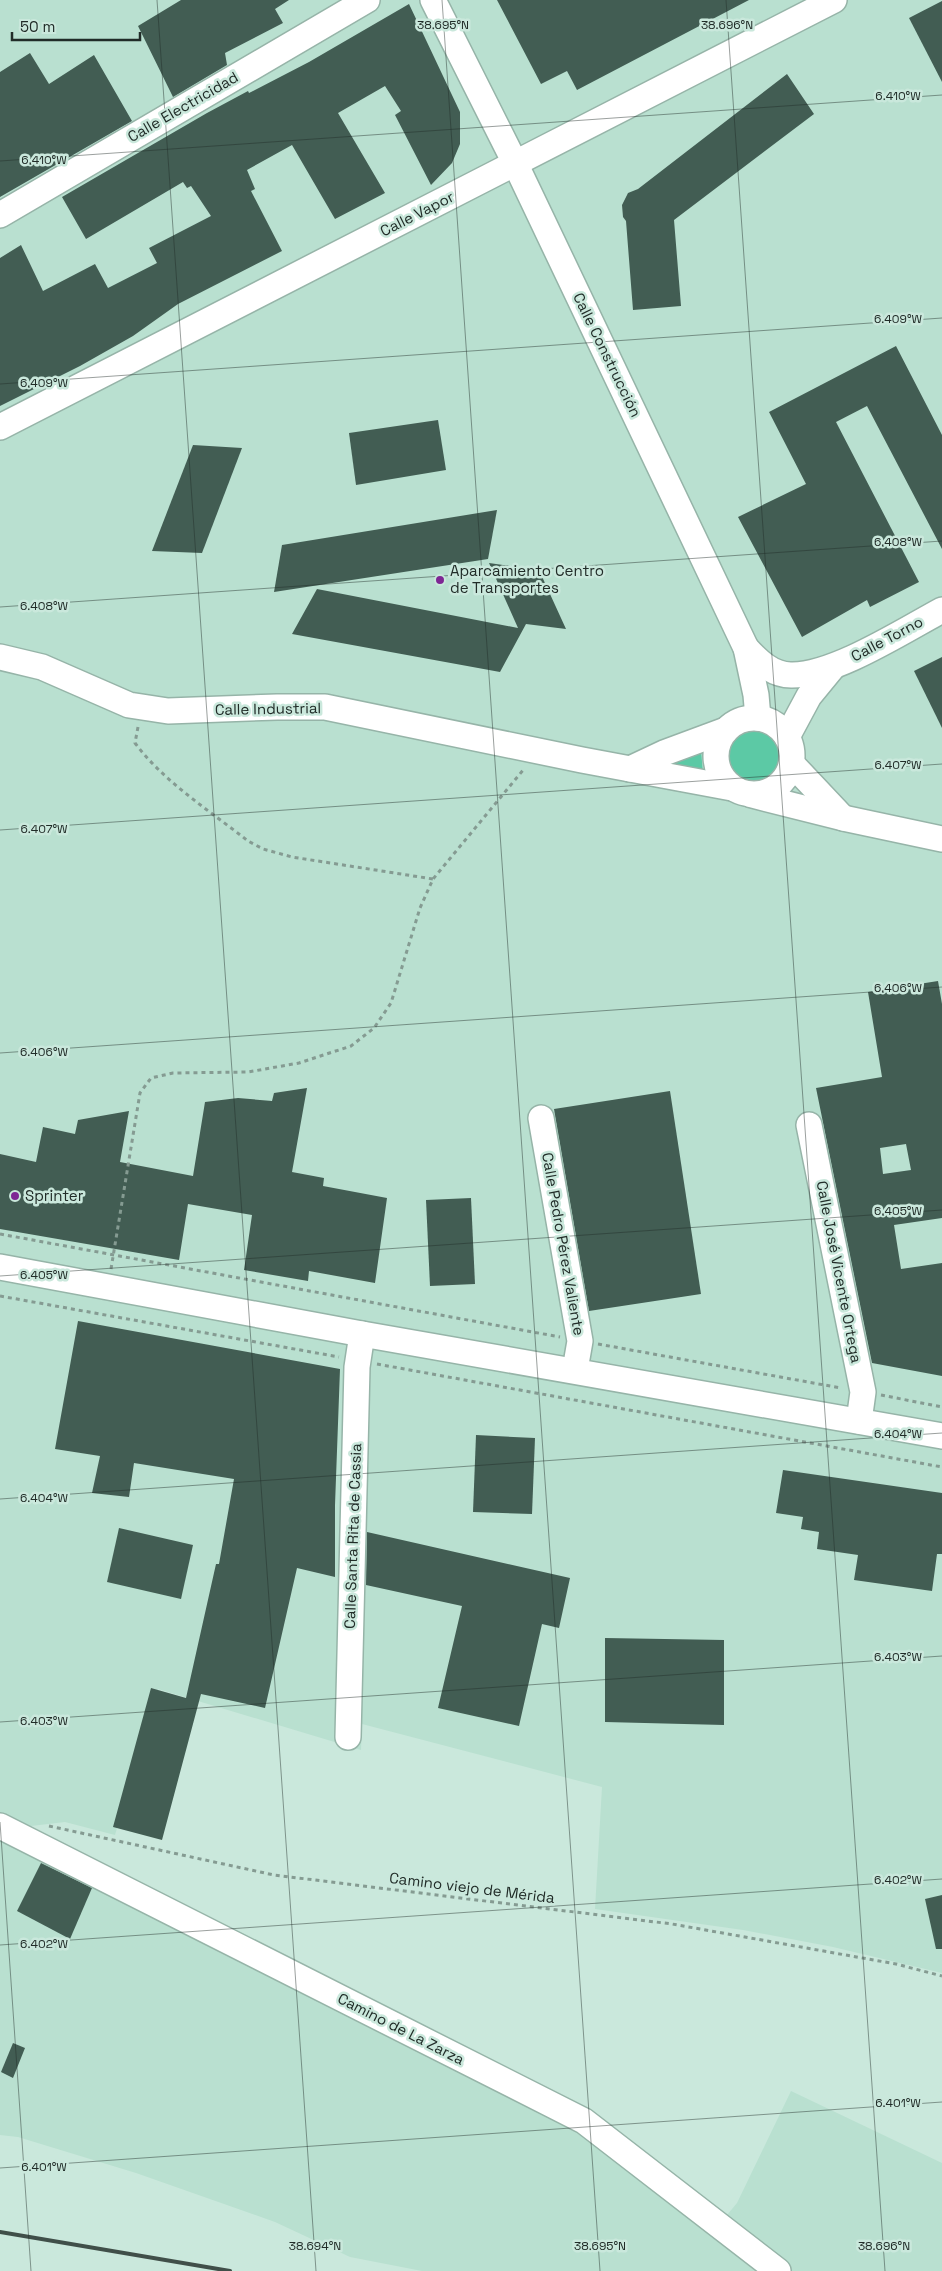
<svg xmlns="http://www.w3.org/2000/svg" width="942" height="2271" font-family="'Space Grotesk',sans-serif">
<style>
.built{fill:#b9e0d0}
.green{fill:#5cc9a5}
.building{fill:#425d53;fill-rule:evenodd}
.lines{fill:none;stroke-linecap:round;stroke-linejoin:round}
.minor-casing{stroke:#96b4a8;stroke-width:28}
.path{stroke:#859b92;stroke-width:3;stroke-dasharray:4 4;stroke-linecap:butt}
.minor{stroke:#fff;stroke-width:25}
.rail{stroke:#404f49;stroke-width:4}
.ticks{fill:none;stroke:#212c28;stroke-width:1;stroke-opacity:0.45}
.poi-dot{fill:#7e2694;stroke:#cae8dc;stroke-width:2}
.labels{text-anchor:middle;stroke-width:5;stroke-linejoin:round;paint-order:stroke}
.street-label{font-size:15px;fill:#212c28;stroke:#cae8dc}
.poi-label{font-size:15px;fill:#212c28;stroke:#cae8dc;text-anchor:start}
.ticks-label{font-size:12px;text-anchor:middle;fill:#212c28;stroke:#cae8dc;stroke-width:5;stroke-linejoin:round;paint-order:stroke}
</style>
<rect width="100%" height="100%" fill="#cae8dc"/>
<polygon class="built" points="0,0 942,0 942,1973 833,1947 743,1930 595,1909 602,1787 362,1724 361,1750 158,1689 115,1835 65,1822 31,1826 33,1829 305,1970 417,2021 501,2068 646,2157 727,2215 737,2203 791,2091 942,2163 942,2271 422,2271 350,2257 275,2222 136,2173 18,2137 0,2135"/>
<g class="green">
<circle cx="755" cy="756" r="28"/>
<polygon points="698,746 701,750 703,773 665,767"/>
</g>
<g class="building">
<polygon points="181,0 289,0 275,9 283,23 225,53 227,65 173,97 138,26"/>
<polygon points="497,0 749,0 577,90 567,71 541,84"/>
<polygon points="942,1 942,82 909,18"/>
<polygon points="409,4 460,112 460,144 452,163 431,185 395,115 401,111 385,86 338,113 385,193 335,219 292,145 247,170 255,189 251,191 282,251 178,304 133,336 80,366 0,406 0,258 21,245 43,291 95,264 108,288 157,263 149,248 211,216 191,186 187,188 183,182 86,239 62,197 207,113 248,91 249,93 309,62"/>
<polygon points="30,53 49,84 94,55 132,121 0,197 0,72"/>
<polygon points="787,74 814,114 674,220 681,306 633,310 626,221 623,217 622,205 628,193 638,189"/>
<polygon points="896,346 942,435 942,549 867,406 836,422 919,582 870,607 867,600 802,637 738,517 806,484 769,412"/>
<polygon points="438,420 446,470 356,485 349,433"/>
<polygon points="193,445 242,448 202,553 152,551"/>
<polygon points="497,510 488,559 274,592 282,545"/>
<polygon points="489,563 539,570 566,629 526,624 500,672 292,634 317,589 518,628"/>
<polygon points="942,657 942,728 914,671"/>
<path d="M938 981 942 1004V1218L894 1225 901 1269 942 1263V1376L872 1363 816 1088 882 1077 868 992ZM906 1144 911 1170 883 1174 880 1148Z"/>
<polygon points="307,1088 292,1172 324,1178 323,1186 387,1198 375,1283 309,1271 308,1281 244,1270 252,1215 188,1204 179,1260 0,1229 0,1154 36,1162 43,1127 75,1134 78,1120 129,1111 120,1162 193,1176 205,1102 238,1098 272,1101 274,1093"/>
<polygon points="670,1091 701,1294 589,1311 554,1109"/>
<polygon points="471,1198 475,1284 430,1286 426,1200"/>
<polygon points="78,1321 340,1369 335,1505 335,1577 297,1568 265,1708 201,1694 162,1840 113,1827 151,1688 186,1698 216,1564 219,1564 234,1479 134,1463 129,1497 92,1493 100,1456 55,1449"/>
<polygon points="476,1435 535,1438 532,1514 473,1512"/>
<polygon points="783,1470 942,1493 942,1554 937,1554 932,1591 854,1580 858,1555 817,1549 819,1532 801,1529 803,1517 776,1513"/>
<polygon points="119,1528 193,1545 181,1599 107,1582"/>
<polygon points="367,1532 570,1578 559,1628 542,1624 519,1726 438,1708 462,1606 366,1585"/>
<polygon points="605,1638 724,1640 724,1725 605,1722"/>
<polygon points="41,1863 92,1888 70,1939 17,1911"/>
<polygon points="942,1895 942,1949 936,1949 925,1899"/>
<polygon points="13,2043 25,2048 13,2078 1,2072"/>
</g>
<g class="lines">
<defs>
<g id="minor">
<polyline points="433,0 515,163 746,648 756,695 758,718"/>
<polyline points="0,215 367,0"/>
<polyline points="0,427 834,0"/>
<path d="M746 648C758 661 772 675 791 675 833 676 903 631 942 610"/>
<polyline points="0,657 42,667 129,705 168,711 277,707 325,707 582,760 732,788"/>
<circle cx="754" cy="756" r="38"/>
<polyline points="787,737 809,696 832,668"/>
<polyline points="792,764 843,818"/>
<polyline points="630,769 664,753 726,730"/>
<polyline points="752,795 843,818 942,839"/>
<polyline points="541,1118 580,1341 575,1370"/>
<polyline points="809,1125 863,1392 859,1421"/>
<polyline points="0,1267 362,1334 942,1436"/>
<polyline points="348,1737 357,1367 362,1334"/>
<polyline points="0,1826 584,2121 778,2271"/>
</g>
</defs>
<use href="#minor" class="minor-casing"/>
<g class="path">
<path d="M138 727 135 743C164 782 210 811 248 841L263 849 292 857 433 879"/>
<polyline points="0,1234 560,1337"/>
<polyline points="111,1269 140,1093 151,1078 173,1073 248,1072 299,1063 351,1046 374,1028 391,1003 420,908 433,879 524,769"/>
<polyline points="0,1296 339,1357"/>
<polyline points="598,1344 841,1388"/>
<polyline points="377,1364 942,1467"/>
<polyline points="881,1395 942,1407"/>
<polyline points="49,1826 274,1875 672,1924 896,1964 942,1976"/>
</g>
<use href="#minor" class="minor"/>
<polyline class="rail" points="0,2232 230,2271"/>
</g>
<path class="ticks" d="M157 0 316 2271M442 0 600 2271M726 0 885 2271M0 161 942 95M0 384 942 318M0 607 942 541M0 830 942 764M0 1053 942 987M0 1276 942 1210M0 1499 942 1433M0 1722 942 1656M0 1822 31 2271M0 1945 942 1879M0 2168 942 2102"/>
<g class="poi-dot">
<circle cx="440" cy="580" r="5"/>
<circle cx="15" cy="1196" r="5"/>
</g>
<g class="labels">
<g class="street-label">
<text transform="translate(183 107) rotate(-30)" y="5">Calle Electricidad</text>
<text transform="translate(417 214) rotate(-27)" y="5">Calle Vapor</text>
<text transform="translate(607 355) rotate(64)" y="5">Calle Construcción</text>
<text transform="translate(887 639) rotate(-28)" y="5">Calle Torno</text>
<text transform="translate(268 709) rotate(-1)" y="5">Calle Industrial</text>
<text transform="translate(563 1244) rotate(80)" y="5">Calle Pedro Pérez Valiente</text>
<text transform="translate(839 1272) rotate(79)" y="5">Calle José Vicente Ortega</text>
<text transform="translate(353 1536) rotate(-88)" y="5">Calle Santa Rita de Cassia</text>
<text transform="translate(472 1888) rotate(7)" y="5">Camino viejo de Mérida</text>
<text transform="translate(401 2029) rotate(27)" y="5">Camino de La Zarza</text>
</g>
<g class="poi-label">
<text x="450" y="576">Aparcamiento Centro<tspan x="450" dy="17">de Transportes</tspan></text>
<text x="25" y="1201">Sprinter</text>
</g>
</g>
<g class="ticks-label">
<text x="443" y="29">38.695°N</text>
<text x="727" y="29">38.696°N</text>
<text x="898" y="100">6.410°W</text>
<text x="44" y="164">6.410°W</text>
<text x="898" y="323">6.409°W</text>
<text x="44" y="387">6.409°W</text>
<text x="898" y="546">6.408°W</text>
<text x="44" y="610">6.408°W</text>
<text x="898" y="769">6.407°W</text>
<text x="44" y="833">6.407°W</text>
<text x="898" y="992">6.406°W</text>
<text x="44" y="1056">6.406°W</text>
<text x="898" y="1215">6.405°W</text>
<text x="44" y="1279">6.405°W</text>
<text x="898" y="1438">6.404°W</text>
<text x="44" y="1502">6.404°W</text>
<text x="898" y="1661">6.403°W</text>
<text x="44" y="1725">6.403°W</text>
<text x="898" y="1884">6.402°W</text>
<text x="44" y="1948">6.402°W</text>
<text x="898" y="2107">6.401°W</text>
<text x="44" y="2171">6.401°W</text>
<text x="315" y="2250">38.694°N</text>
<text x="600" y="2250">38.695°N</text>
<text x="884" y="2250">38.696°N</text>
</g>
<path d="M12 32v8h128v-8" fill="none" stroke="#212c28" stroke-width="2.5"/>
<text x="20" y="32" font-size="15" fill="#212c28" stroke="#cae8dc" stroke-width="4" paint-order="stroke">50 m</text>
</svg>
